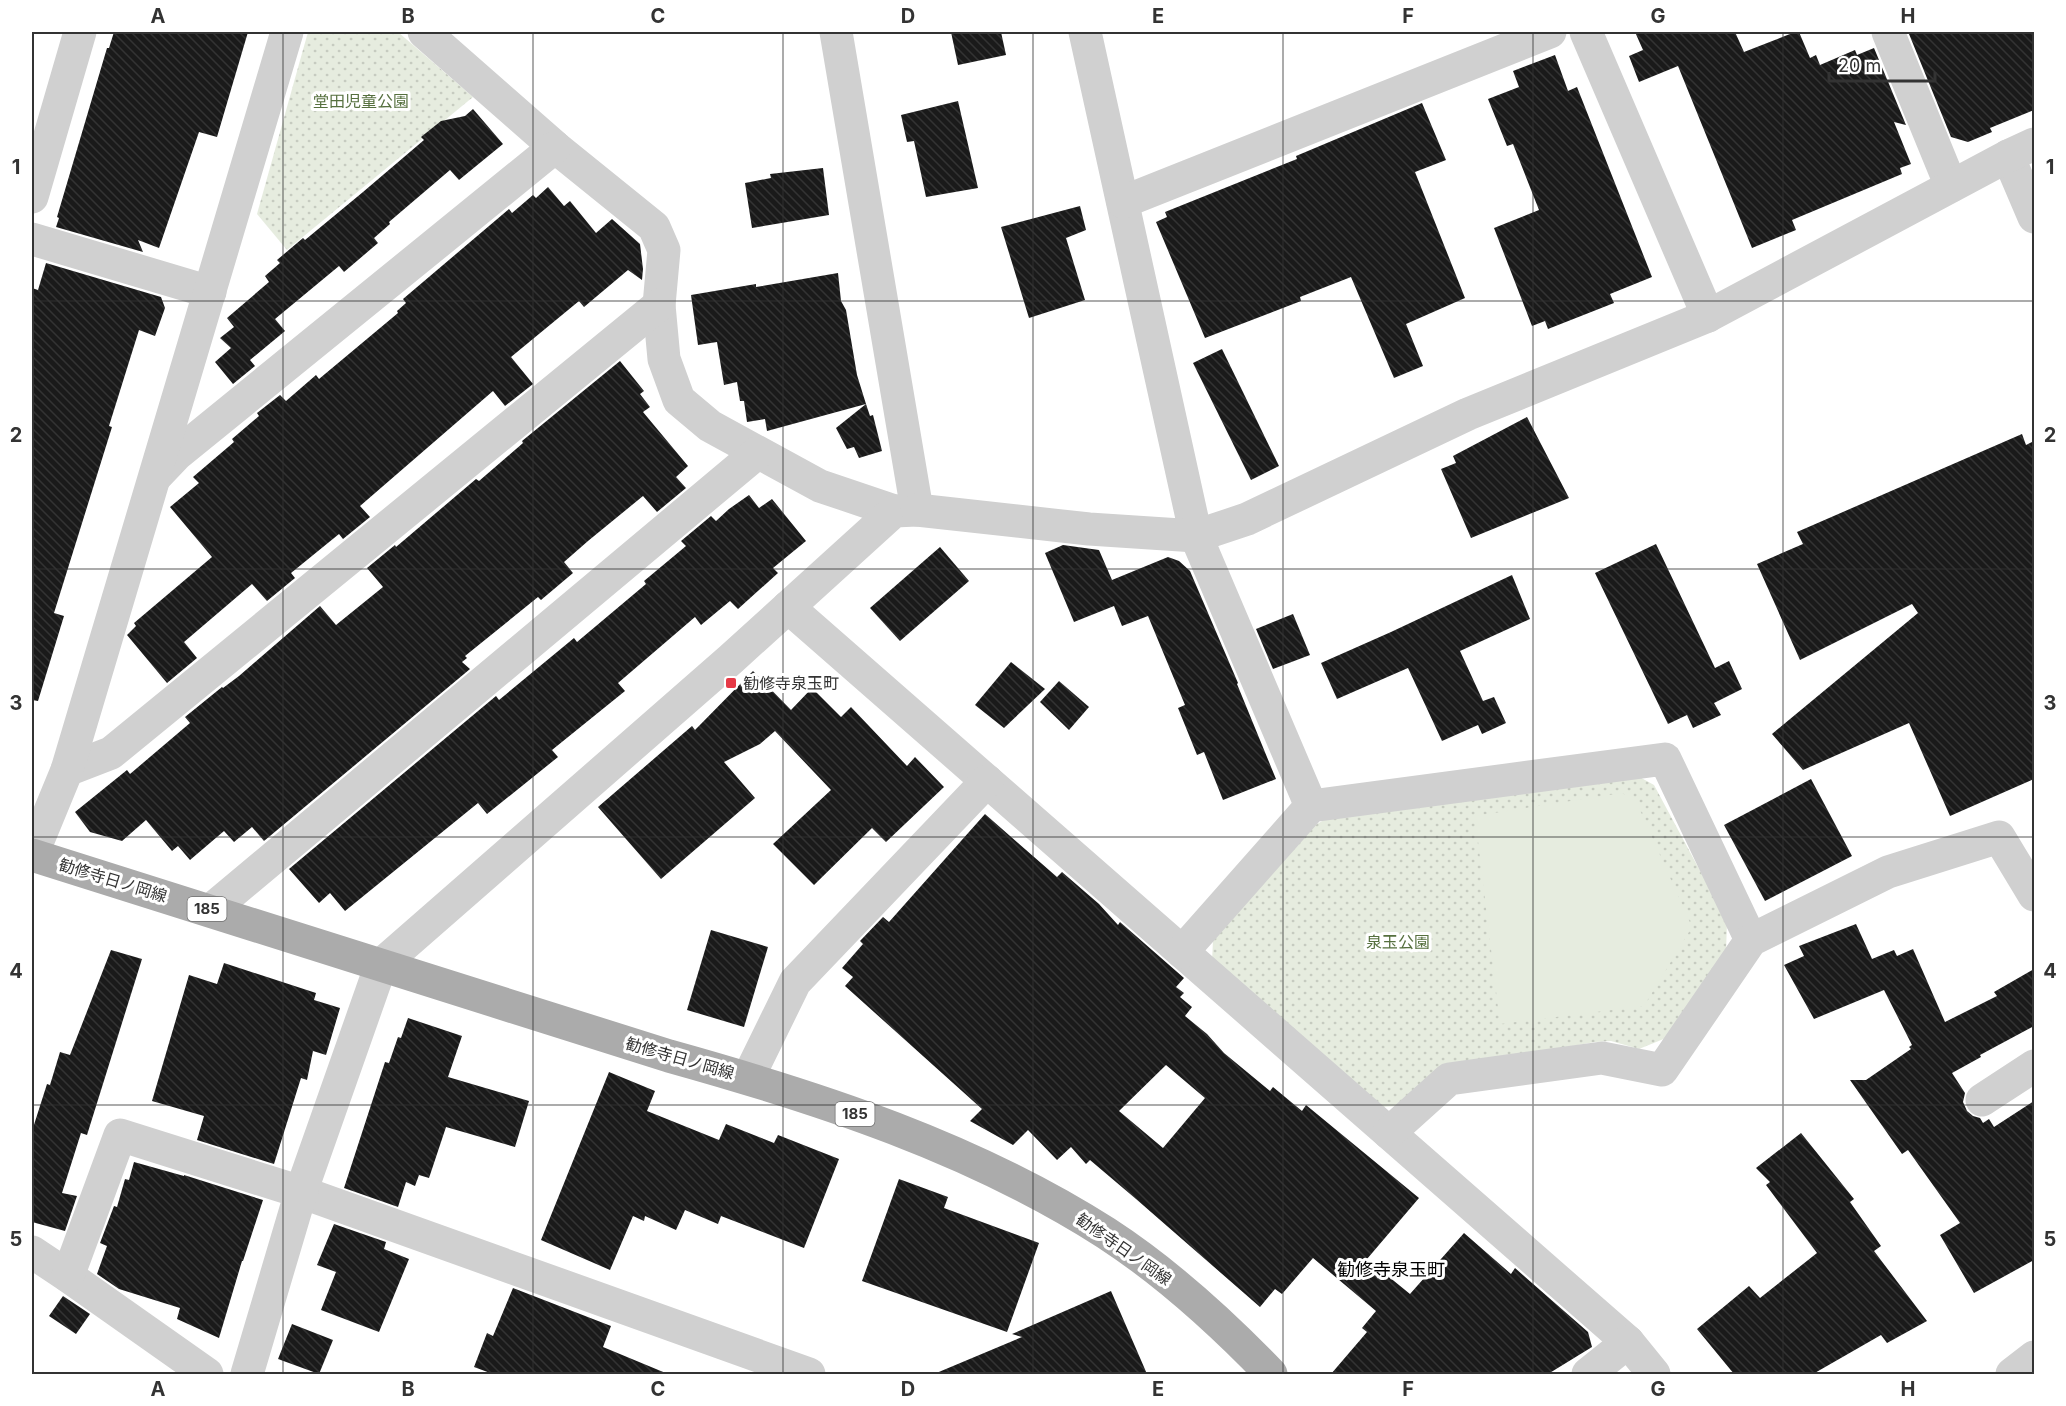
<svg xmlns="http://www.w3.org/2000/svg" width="2066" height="1406" font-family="Inter,'Noto Sans JP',sans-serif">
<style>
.grass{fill:url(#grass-dots)}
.pitch{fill:#e6ecdf}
.building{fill:url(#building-back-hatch);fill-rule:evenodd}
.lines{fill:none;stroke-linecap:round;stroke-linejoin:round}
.minor{stroke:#d0d0d0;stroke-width:33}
.tertiary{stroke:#d0d0d0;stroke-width:33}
.primary{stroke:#ababab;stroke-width:33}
.grid{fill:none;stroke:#333;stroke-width:1.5;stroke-opacity:0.55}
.poi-dot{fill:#e63946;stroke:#fff;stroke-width:2}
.labels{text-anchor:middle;stroke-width:6;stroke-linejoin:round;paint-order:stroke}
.shield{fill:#fff;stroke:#707070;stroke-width:1.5}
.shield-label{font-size:15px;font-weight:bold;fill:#333}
.park-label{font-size:16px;fill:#56703f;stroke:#fff}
.poi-label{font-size:16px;fill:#333;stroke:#fff;text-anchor:start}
.street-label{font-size:16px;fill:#333;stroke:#fff}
.neighbourhood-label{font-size:18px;fill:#000;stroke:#fff}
.neatline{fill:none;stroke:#333;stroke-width:2}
.grid-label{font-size:20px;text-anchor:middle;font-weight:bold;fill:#333}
</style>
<defs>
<pattern id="grass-dots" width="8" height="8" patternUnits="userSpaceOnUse" patternTransform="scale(1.5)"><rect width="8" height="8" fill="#e6ecdf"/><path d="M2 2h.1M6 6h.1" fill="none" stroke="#c6cbc0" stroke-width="1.8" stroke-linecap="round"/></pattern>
<pattern id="building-back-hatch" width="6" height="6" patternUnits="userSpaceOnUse" patternTransform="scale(1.5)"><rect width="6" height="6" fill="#1a1a1a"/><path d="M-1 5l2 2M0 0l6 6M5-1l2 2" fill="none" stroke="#333"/></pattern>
</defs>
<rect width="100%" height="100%" fill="#fff"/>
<g class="grass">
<polygon points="308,32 398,32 473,97 287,250 257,214"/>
<polygon points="1636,775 1654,785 1727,921 1726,953 1666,1038 1639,1049 1611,1041 1595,1042 1489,1061 1401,1106 1377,1107 1212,962 1213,940 1308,829 1333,815"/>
</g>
<polygon class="pitch" points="1622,793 1636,801 1692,927 1644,1006 1500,1024 1475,816"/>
<g class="building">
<polygon points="114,32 248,32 217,137 199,132 159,248 138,240 143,252 56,227 59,218 57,217 107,48 109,48"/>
<polygon points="951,32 1001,32 1006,55 958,65"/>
<polygon points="1635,32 1735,32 1744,52 1795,32 1799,32 1810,58 1816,55 1820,65 1855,50 1857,55 1874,48 1906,125 1894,122 1911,164 1900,168 1902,174 1792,220 1796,230 1752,248 1678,66 1639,82 1629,56 1643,50"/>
<polygon points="1916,32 2034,32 2034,110 1990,128 1992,132 1968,142 1951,137 1909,34"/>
<polygon points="1555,55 1568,91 1577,87 1652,277 1610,294 1614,303 1548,329 1545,321 1532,326 1494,228 1539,210 1513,144 1507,146 1488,99 1519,87 1513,71"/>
<polygon points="958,101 978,188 926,197 914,141 907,142 901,115"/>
<polygon points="1422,103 1446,160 1415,172 1465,298 1406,324 1423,366 1394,378 1351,277 1300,297 1301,301 1205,338 1156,222 1167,217 1165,212 1297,159 1296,156"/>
<polygon points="473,109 503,144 459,180 450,170 389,222 390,224 374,238 378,243 344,272 339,266 275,319 285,331 250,360 255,366 233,384 215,362 231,348 220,338 234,327 227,318 269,282 265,276 280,263 277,260 303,238 305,240 363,192 424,140 421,137 441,121 465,116"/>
<polygon points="823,168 829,215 752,228 745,183 771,178 770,174"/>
<polygon points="548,187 564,206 570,201 596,233 612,219 640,244 643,269 642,280 628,270 584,307 579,301 511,357 533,384 505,406 493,391 360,506 370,517 343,539 339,534 291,573 295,578 267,601 252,584 184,642 197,658 167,683 127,635 136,626 134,623 212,557 170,507 199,483 193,477 234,442 232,439 259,416 257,413 280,395 286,401 316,375 319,379 398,313 397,311 406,303 403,299 509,209 512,213 533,195 536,198"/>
<polygon points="1080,206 1086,230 1066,238 1085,300 1029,318 1001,227"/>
<polygon points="46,263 161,297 165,308 155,336 139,330 109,426 112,427 54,613 64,616 38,701 32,700 32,288 38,290"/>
<polygon points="838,273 841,301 846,310 857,375 866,404 767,431 765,419 747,422 744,401 740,401 737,382 724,385 717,342 698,345 691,295 756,284 756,287"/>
<polygon points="1222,349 1279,466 1251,480 1193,363"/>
<polygon points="620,361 644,391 640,394 650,407 643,412 688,466 676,477 686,488 657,512 643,496 588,541 564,562 573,573 541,600 538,597 465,656 467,658 462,662 470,669 264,841 252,827 234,842 224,831 190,860 178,846 172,851 146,820 122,841 90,832 75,812 127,770 130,774 190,723 185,717 222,687 223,688 239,676 320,606 336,625 383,587 367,568 395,545 396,547 476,479 479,481 523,443 522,441"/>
<polygon points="866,404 870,416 873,415 882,451 859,458 854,447 847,449 836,428"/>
<polygon points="1527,417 1569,498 1471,538 1441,469 1456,463 1453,456"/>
<polygon points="2022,434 2026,445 2034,441 2034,779 1950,816 1909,723 1803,770 1772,734 1918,613 1912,604 1800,660 1757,564 1803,544 1797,532"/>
<polygon points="749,495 759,508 772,499 806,541 773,568 778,573 738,609 730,601 701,625 695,617 618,683 625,691 552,750 558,757 487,814 478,803 345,911 330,893 319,903 289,869 496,696 499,700 574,638 577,642 646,584 644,581 686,546 681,541 711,516 716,521 729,509"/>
<polygon points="1656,544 1715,668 1729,661 1742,689 1714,703 1721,715 1693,728 1687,715 1668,724 1595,573"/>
<polygon points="1063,545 1099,550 1112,580 1168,557 1179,561 1190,571 1238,683 1237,684 1276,779 1223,800 1204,752 1197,755 1178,708 1185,705 1148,616 1122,626 1114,606 1074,622 1045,553"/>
<polygon points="940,547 969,581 900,641 870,608"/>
<polygon points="1512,575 1530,619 1460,651 1483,701 1494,697 1506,723 1482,734 1478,725 1442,741 1408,668 1337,699 1321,663 1391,632"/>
<polygon points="1293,614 1310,655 1273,669 1256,629"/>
<polygon points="1011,662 1045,689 1004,728 975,705"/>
<polygon points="753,671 791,710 812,688 841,717 851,707 907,766 915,757 944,787 886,842 872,828 814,885 773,844 831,790 775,731 760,744 724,762 755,798 661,879 598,807 692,726 695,730"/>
<polygon points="1059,681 1089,707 1069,730 1040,702"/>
<polygon points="1811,779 1852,856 1765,901 1724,825"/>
<path d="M985 814 1057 877 1062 872 1099 904 1118 925 1120 922 1184 978 1176 987 1184 993 1180 997 1192 1007 1185 1016 1207 1034 1224 1053 1270 1091 1273 1087 1302 1111 1306 1105 1419 1198 1367 1259 1410 1294 1464 1233 1511 1274 1515 1268 1588 1332 1592 1347 1548 1374H1331L1367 1332 1362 1328 1376 1311 1313 1258 1282 1294 1275 1289 1260 1307 1136 1199 1090 1160 1086 1164 1071 1147 1057 1160 1028 1130 1013 1145 970 1121 982 1109 845 986 853 977 842 968 863 944 860 941 883 917 889 922ZM1166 1065 1205 1098 1163 1148 1119 1111Z"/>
<polygon points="1856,924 1872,959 1894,950 1897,956 1913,949 1945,1022 1997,996 1994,992 2034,969 2034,1026 1980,1055 1981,1057 1952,1073 1965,1093 1963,1102 1967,1111 1973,1116 1980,1118 1983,1123 1989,1119 1994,1127 2034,1101 2034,1260 1974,1293 1940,1235 1960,1223 1908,1150 1902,1154 1850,1080 1866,1080 1911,1049 1909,1047 1912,1045 1884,990 1814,1019 1784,965 1804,956 1799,946"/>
<polygon points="711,930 768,947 744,1027 687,1010"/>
<polygon points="111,950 142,959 87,1135 81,1133 62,1193 77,1196 65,1231 32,1222 32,1131 47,1084 50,1085 60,1052 70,1055"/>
<polygon points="224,963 316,993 314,1000 340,1008 326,1055 313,1051 307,1080 301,1078 274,1164 197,1140 204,1116 152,1101 189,975 217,984"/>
<polygon points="408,1018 462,1036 448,1077 529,1101 515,1147 446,1127 429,1178 419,1175 415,1186 406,1182 398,1207 344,1188 385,1062 389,1063 398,1037 401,1038"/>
<polygon points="609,1072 655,1091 647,1111 719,1140 726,1124 774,1143 778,1135 839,1159 804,1248 721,1216 718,1224 685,1210 676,1230 645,1216 644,1221 633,1216 610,1270 541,1240"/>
<polygon points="1801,1133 1854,1199 1850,1202 1881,1246 1874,1251 1927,1321 1887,1343 1881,1335 1813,1374 1734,1374 1697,1329 1749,1286 1760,1298 1817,1253 1766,1185 1770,1182 1756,1168"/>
<polygon points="134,1162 184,1176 184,1175 263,1200 243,1261 242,1261 219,1338 177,1319 180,1308 119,1289 97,1274 107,1246 100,1243 114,1206 117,1207 125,1179 129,1180"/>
<polygon points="899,1179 948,1197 944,1208 1039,1243 1007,1332 862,1281"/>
<polygon points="334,1224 386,1242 384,1249 409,1259 379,1332 321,1310 336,1272 317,1265"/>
<polygon points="513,1288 611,1326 603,1347 668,1374 493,1374 474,1367 487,1333 493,1336"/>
<polygon points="1111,1291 1147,1374 934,1374 1022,1337 1012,1334"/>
<polygon points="63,1296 90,1314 76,1334 49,1316"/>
<polygon points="292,1324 333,1340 319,1374 278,1359"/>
</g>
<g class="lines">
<g class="minor">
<polyline points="424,32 555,147 654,227 664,250 659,305 664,359 679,400 710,426 820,486 894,511"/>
<polyline points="1085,32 1196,536 1311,806"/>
<polyline points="1586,32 1708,316"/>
<polyline points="1888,32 1951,186"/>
<polyline points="2008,156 2034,217"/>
<polyline points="32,197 80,32"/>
<polyline points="1123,202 1550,32"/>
<polyline points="32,239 210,292"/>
<polyline points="156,476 176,455 555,147"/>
<polyline points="788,607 1628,1342 1654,1374"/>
<polyline points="67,770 111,753 659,305"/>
<polyline points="32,855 67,770 287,32"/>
<polyline points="211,910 757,453"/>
<polyline points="1182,952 1311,806 1665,759 1751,940"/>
<polyline points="748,1078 795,982 987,781"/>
<polyline points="1982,1100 2034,1066"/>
<polyline points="1389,1133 1449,1079 1602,1058 1662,1070 1751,940 1888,872 1999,837 2034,895"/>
<polyline points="32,1252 68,1276 207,1374"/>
<polyline points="68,1276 120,1135 301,1192 809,1374"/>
<polyline points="247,1374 301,1192 381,965 731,659 894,511 917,510 836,32"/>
<polyline points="1588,1374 1628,1342"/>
<polyline points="2012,1374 2034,1357"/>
</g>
<polyline class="tertiary" points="917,510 1089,529 1196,536 1247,519 1468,414 1708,316 2008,156 2034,144"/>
<path class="primary" d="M32 855 669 1056C820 1098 973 1148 1106 1233 1166 1272 1221 1322 1271 1374"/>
</g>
<path class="grid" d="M283 32V1374M533 32V1374M783 32V1374M1033 32V1374M1283 32V1374M1533 32V1374M1783 32V1374M32 301H2034M32 569H2034M32 837H2034M32 1105H2034"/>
<rect class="poi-dot" x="725" y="677" width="12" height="12" rx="3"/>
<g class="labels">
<g class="shield">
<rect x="187.5" y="897" width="39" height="24" rx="4.5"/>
<rect x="835.5" y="1102" width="39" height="24" rx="4.5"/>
</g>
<g class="shield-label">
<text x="207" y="914">185</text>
<text x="855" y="1119">185</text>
</g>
<g class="park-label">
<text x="361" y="107">堂田児童公園</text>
<text x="1398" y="948">泉玉公園</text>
</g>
<g class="poi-label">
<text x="743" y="689">勧修寺泉玉町</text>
</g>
<g class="street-label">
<text transform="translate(113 880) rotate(17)" y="6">勧修寺日ノ岡線</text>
<text transform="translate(680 1058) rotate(16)" y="6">勧修寺日ノ岡線</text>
<text transform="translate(1124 1249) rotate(35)" y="6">勧修寺日ノ岡線</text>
</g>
<g class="neighbourhood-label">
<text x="1391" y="1276">勧修寺泉玉町</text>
</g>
</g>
<rect width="2066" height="1406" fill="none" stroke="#ffffff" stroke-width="66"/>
<path d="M1829 72v9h106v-9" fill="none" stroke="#333333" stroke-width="3"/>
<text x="1838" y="72" font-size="18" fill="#333333" stroke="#ffffff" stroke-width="4.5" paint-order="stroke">20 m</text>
<rect x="33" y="33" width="2000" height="1340" class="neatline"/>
<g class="grid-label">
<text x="158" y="23">A</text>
<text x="408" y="23">B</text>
<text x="658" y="23">C</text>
<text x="908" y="23">D</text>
<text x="1158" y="23">E</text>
<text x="1408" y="23">F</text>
<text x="1658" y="23">G</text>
<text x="1908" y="23">H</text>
<text x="16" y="174">1</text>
<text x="2050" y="174">1</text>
<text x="16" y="442">2</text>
<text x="2050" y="442">2</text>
<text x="16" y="710">3</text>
<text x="2050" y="710">3</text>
<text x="16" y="978">4</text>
<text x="2050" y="978">4</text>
<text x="16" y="1246">5</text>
<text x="2050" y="1246">5</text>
<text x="158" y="1396">A</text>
<text x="408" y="1396">B</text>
<text x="658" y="1396">C</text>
<text x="908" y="1396">D</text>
<text x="1158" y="1396">E</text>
<text x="1408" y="1396">F</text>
<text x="1658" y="1396">G</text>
<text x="1908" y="1396">H</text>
</g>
</svg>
